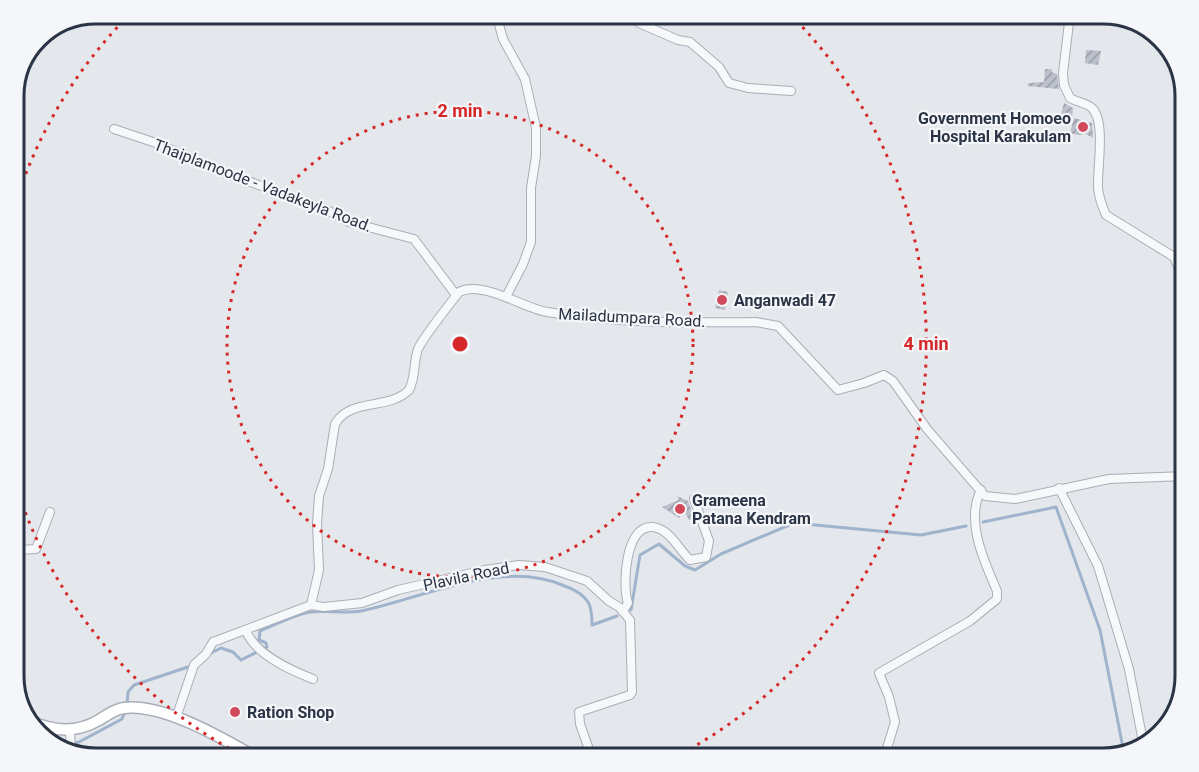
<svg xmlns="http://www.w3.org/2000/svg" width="1199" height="772" font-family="Roboto,sans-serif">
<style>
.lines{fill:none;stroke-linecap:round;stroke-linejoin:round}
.stream{stroke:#9fb4cc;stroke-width:3}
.building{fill:url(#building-hatch)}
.street-casing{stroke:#a9aeb7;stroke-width:10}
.secondary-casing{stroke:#a9aeb7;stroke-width:13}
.path{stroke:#c2c5cb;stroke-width:1.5;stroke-dasharray:4.5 4.5;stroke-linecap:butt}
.street{stroke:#f7f8fa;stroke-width:8}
.secondary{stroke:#fff;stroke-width:10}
.ring{fill:none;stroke:#d62828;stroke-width:3;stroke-dasharray:3 6}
.poi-dot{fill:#d1495b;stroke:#f4f6f9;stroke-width:2}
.labels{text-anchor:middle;stroke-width:4.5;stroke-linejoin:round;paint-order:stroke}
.poi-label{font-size:16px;font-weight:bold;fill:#2b3445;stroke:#f4f6f9;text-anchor:start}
.street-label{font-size:16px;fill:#2b3445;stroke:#f4f6f9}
.rim{fill:none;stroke:#2b3445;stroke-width:3}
.centre{fill:#d62828;stroke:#f4f6f9;stroke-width:3}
.ring-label{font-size:18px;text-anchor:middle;font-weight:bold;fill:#d62828;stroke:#f4f6f9;stroke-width:4.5;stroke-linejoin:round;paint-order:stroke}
</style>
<defs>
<pattern id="building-hatch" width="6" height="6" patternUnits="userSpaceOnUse" patternTransform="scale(1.5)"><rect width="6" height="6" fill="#bbc0ca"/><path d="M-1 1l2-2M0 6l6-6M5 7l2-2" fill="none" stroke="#989da6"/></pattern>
</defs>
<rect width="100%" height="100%" fill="#e4e7ec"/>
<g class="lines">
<g class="stream">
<polyline points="983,522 1056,507 1100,630 1124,753"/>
<polyline points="631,610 640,555 659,544 685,566 695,570 721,554 794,523 921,535 966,526"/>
<path d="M209 654 221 648 233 652 241 660 267 647 266 643 259 640 260 631C275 625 295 614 311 612 328 610 344 614 361 611 423 598 501 559 562 585 571 588 583 594 588 602 592 608 592 618 592 625L617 616"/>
<polyline points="127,705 128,692 134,685 191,666"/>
<polyline points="55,746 79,742 122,719 125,711"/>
</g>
</g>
<g class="building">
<polygon points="1086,50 1101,51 1098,65 1085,63"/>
<polygon points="1045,69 1051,69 1053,73 1057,74 1059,89 1028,86 1028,83 1044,82"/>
<polygon points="1064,103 1073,108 1072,117 1061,115"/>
<polygon points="1074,118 1092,123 1093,138 1086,134 1077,135 1070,133"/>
<polygon points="719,290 728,292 725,310 715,308"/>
<polygon points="677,496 688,501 694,518 689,520 684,511 679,518 662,507 679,500"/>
</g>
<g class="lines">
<defs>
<g id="street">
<polyline points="496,14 503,39 525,79 536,128 536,156 531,188 531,242 523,264 506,297"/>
<polyline points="644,14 639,23 678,40 690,42 719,67 729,83 748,88 791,91"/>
<path d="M1070 14 1063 73 1064 85 1070 98C1077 102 1087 103 1092 108 1106 121 1097 169 1098 188 1099 198 1102 206 1106 215L1174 257 1179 269 1185 321"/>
<polyline points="114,129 156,143 218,170 327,210 349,222 414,239 456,295"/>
<polyline points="1059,488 1098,566 1129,669 1144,747"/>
<polyline points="14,557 17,550 36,549 50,512"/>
<path d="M311 605 319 570 317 524 319 496 328 469 335 424C351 397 388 411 409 390 416 377 413 363 418 349 424 336 449 305 459 292 483 280 523 308 547 312 615 323 687 323 756 322L778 326 838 390 864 383 884 375 893 381 927 429 985 496 1015 499 1109 479 1185 476"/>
<path d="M623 611 628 603C622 586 625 524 653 527 670 529 679 550 690 560L706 557 709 541 694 499"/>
<path d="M246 631C256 655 290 670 313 679"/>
<polyline points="176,718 194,665 206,654 213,642 221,639 311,605 324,607 362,603 398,590 485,570 519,565 545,567 587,581 609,601 619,607 630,620 632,692 630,695 579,712 580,724 592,758"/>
<polyline points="70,732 71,751"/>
<polyline points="647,758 648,758"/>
<path d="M884 758 895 722 889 697 879 673 970 621 997 599V591C984 561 965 521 981 490"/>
</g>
<path id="secondary" d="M29 721C54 731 75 734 99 720 107 715 115 709 124 708 163 703 224 739 257 758"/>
</defs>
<use href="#street" class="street-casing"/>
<use href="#secondary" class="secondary-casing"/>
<polyline class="path" points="667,758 726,750 735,752 742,758"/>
<use href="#street" class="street"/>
<use href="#secondary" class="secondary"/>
</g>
<g class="ring">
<circle cx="460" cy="344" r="233"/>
<path d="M245 757A466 466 0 0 1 14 480M14 208A466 466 0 0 1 130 14M790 14A466 466 0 0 1 675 757"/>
</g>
<g class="poi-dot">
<circle cx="1083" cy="127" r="6"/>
<circle cx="722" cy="300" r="6"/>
<circle cx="680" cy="509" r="6"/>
<circle cx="235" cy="712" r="6"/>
</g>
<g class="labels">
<g class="poi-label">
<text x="1071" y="124" text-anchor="end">Government Homoeo<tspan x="1071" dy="18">Hospital Karakulam</tspan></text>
<text x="734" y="306">Anganwadi 47</text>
<text x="692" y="506">Grameena<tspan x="692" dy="18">Patana Kendram</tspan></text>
<text x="247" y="718">Ration Shop</text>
</g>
<g class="street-label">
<text transform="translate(263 185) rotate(21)" y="6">Thaiplamoode - Vadakeyla Road.</text>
<text transform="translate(632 317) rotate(3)" y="6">Mailadumpara Road.</text>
<text transform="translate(466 576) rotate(-12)" y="6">Plavila Road</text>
</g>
</g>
<path d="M0 0H1199V772H0ZM96 24H1103A72 72 0 0 1 1175 96V676A72 72 0 0 1 1103 748H96A72 72 0 0 1 24 676V96A72 72 0 0 1 96 24Z" fill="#f4f6f9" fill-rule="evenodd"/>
<path class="rim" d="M96 24H1103A72 72 0 0 1 1175 96V676A72 72 0 0 1 1103 748H96A72 72 0 0 1 24 676V96A72 72 0 0 1 96 24Z"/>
<circle cx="460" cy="344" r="9" class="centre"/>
<g class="ring-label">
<text x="460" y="117">2 min</text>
<text x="926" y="350">4 min</text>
</g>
</svg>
